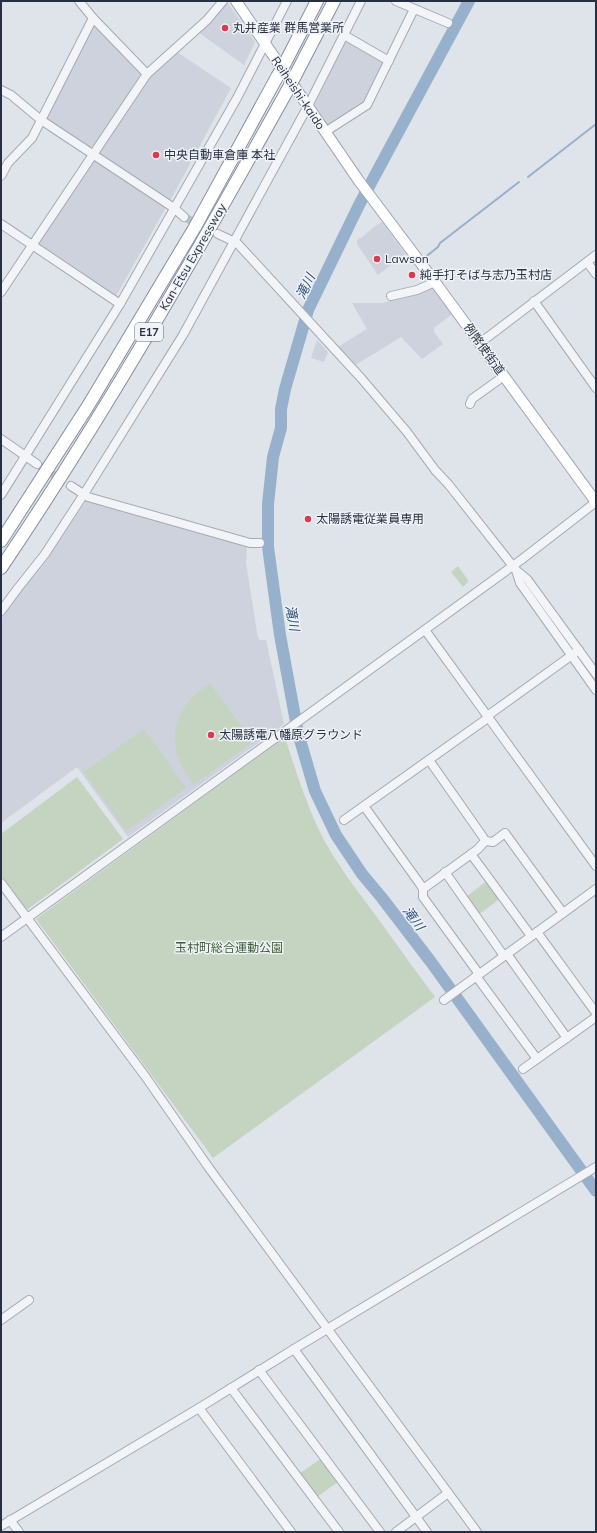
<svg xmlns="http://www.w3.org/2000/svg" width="597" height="1533" font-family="Mulish,'Noto Sans JP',sans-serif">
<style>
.built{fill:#cdd2dc}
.green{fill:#c5d4c0}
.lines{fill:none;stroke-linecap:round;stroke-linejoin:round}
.stream{stroke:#97b1cd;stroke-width:2}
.river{stroke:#97b1cd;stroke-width:12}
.minor-tunnel{stroke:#babfc8;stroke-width:8;stroke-dasharray:8 4;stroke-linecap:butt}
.minor-casing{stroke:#a4aab4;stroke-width:10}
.major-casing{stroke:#9ea7b6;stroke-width:12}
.highway-casing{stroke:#8590a2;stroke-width:14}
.minor{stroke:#f2f4f8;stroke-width:8}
.major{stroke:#fff;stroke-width:10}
.highway{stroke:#fff;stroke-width:12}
.highway-bridge-casing{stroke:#8590a2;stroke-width:14;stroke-linecap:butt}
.highway-bridge{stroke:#fff;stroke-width:12}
.poi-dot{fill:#d93a50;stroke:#eff2f7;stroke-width:1.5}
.labels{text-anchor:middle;stroke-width:3;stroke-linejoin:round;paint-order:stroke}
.shield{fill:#eff2f7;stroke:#636a78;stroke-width:1}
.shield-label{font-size:11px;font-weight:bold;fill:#273042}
.poi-label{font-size:12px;fill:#273042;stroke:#eff2f7;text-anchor:start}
.street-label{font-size:12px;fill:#273042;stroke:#eff2f7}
.park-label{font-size:12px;fill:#3b5f33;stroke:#eff2f7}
.water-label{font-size:13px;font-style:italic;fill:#2d4f7a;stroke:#eff2f7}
</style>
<rect width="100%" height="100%" fill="#dfe3ea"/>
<g class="built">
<polygon points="227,3 228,3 255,42 244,65 198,32"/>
<polygon points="96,24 142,75 94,146 88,148 46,120 94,25"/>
<polygon points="347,39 385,63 365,104 329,128 317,111 315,104"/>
<polygon points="177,52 231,88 171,199 168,199 98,154 149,76"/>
<polygon points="93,159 96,159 166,205 165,209 116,296 37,244"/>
<polygon points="382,222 405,254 378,275 357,244 357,241 359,238 361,238 374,227"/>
<polygon points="432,286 452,314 434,328 434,332 443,344 422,359 401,337 354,366 338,347 367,329 352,303 383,303"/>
<polygon points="317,340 328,352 324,362 311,358"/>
<polygon points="86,501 244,545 247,548 246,563 258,638 260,640 266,640 284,724 128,837 77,767 1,823 1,619 18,595 47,560"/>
</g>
<g class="green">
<polygon points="458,566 468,580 468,582 463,587 451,572"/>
<path d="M210 683 250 738V744L193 785C165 745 169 711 210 683Z"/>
<polygon points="144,729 186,788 126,831 84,772"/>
<path d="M285 737C296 772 307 807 324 840 340 869 360 894 379 920 398 946 416 972 435 997L213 1158 36 919Z"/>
<polygon points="77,777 123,839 28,909 25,908 1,876 1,834"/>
<polygon points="488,880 501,898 478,915 466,897"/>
<polygon points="322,1458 339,1481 317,1497 300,1473"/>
</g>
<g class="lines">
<g class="stream">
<polyline points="528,177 596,124"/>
<polyline points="423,259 438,247 440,243 519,182"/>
<polyline points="592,1186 596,1183"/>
</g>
<polyline class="river" points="469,1 359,205 308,310 285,389 281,409 281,428 273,457 268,504 268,547 280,635 298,733 315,791 336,835 362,874 382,898 431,962 596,1191"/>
<g class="minor-tunnel">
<polyline points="184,217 212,231"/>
<polyline points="37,464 71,486"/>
</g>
<defs>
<g id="minor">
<polyline points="79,1 93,18 147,74"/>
<polyline points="396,1 448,23"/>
<polyline points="344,35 389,61"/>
<polyline points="1,90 11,95 41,120 174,208 184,217"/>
<polyline points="325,132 367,105 414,9"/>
<polyline points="1,176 8,163 32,138 93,18"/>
<polyline points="1,224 120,304"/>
<polyline points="218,234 237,243 361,378 407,432 435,470 449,485 516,570 527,579 596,674"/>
<polyline points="587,262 596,274"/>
<polyline points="1,292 147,74 207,20 223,1"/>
<polyline points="391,296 417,290 435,282"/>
<polyline points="534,301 596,388"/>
<polyline points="480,343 596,255"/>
<polyline points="470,404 472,399 504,376"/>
<polyline points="1,439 37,464"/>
<polyline points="71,486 88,497 250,543 260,543"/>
<polyline points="1,495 120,304 237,98 287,1"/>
<polyline points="516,570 520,583 596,690"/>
<polyline points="1,611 18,588 45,554 84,494 183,335 308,106 361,1"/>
<polyline points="425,630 596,866"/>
<polyline points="429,760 483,837 485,841"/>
<polyline points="364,806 420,884 423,889 423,897 479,974"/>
<polyline points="344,820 485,720 490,714 579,650"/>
<polyline points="485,841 493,842 505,833 563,913"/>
<polyline points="471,854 531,936"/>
<polyline points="445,872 504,956"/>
<polyline points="1,883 145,1076 209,1168 477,1532"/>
<polyline points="423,889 478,849 485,841"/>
<polyline points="537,932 596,1013"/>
<polyline points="1,937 521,560 596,502"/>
<polyline points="507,954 567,1038"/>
<polyline points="476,976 537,1059"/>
<polyline points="444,1000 596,889"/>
<polyline points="523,1069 596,1017"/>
<polyline points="1,1320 29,1300"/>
<polyline points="294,1349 427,1532"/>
<polyline points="259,1370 380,1532"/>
<polyline points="231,1388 339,1532"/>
<polyline points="199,1408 291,1532"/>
<polyline points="10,1520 19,1532"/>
<polyline points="1,1526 199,1408 294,1349 596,1167"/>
<polyline points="396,1532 448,1493"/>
</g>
<polyline id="major" points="236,1 359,181 435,282 596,502"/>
<g id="highway">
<polyline points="285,63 317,1"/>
<polyline points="295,76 334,1"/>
<polyline points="1,541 88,406 195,227 277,77"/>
<path d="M1 568C105 414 197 253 287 91"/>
</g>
</defs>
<use href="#minor" class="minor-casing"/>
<use href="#major" class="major-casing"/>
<use href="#highway" class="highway-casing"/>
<use href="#minor" class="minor"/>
<use href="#major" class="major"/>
<use href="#highway" class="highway"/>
<defs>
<g id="highway-bridge">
<polyline points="277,77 285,63"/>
<polyline points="287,91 295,76"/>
</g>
</defs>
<use href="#highway-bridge" class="highway-bridge-casing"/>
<use href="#highway-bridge" class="highway-bridge"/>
</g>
<g class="poi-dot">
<circle cx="225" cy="28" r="4"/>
<circle cx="156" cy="155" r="4"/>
<circle cx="377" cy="259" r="4"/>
<circle cx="412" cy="275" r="4"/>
<circle cx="308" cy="519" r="4"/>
<circle cx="211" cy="735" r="4"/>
</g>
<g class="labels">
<rect class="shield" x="135" y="323" width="28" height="18" rx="3"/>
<g class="shield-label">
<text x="149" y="336">E17</text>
</g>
<g class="poi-label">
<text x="233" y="32">丸井産業 群馬営業所</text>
<text x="164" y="159">中央自動車倉庫 本社</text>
<text x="385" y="263">Lawson</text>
<text x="420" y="279">純手打そば与志乃玉村店</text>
<text x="316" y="523">太陽誘電従業員専用</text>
<text x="219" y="739">太陽誘電八幡原グラウンド</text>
</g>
<g class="street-label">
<text transform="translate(298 93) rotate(56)" y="4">Reiheishi-kaido</text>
<text transform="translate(193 257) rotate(-60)" y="4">Kan-Etsu Expressway</text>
<text transform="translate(484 349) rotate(54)" y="4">例幣使街道</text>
</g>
<g class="park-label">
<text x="229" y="952">玉村町総合運動公園</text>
</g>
<g class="water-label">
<text transform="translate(305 286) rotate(-64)" y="5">滝川</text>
<text transform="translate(293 618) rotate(80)" y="5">滝川</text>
<text transform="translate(414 918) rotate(54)" y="5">滝川</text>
</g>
</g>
<rect width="597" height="1533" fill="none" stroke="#273042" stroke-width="4"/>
</svg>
